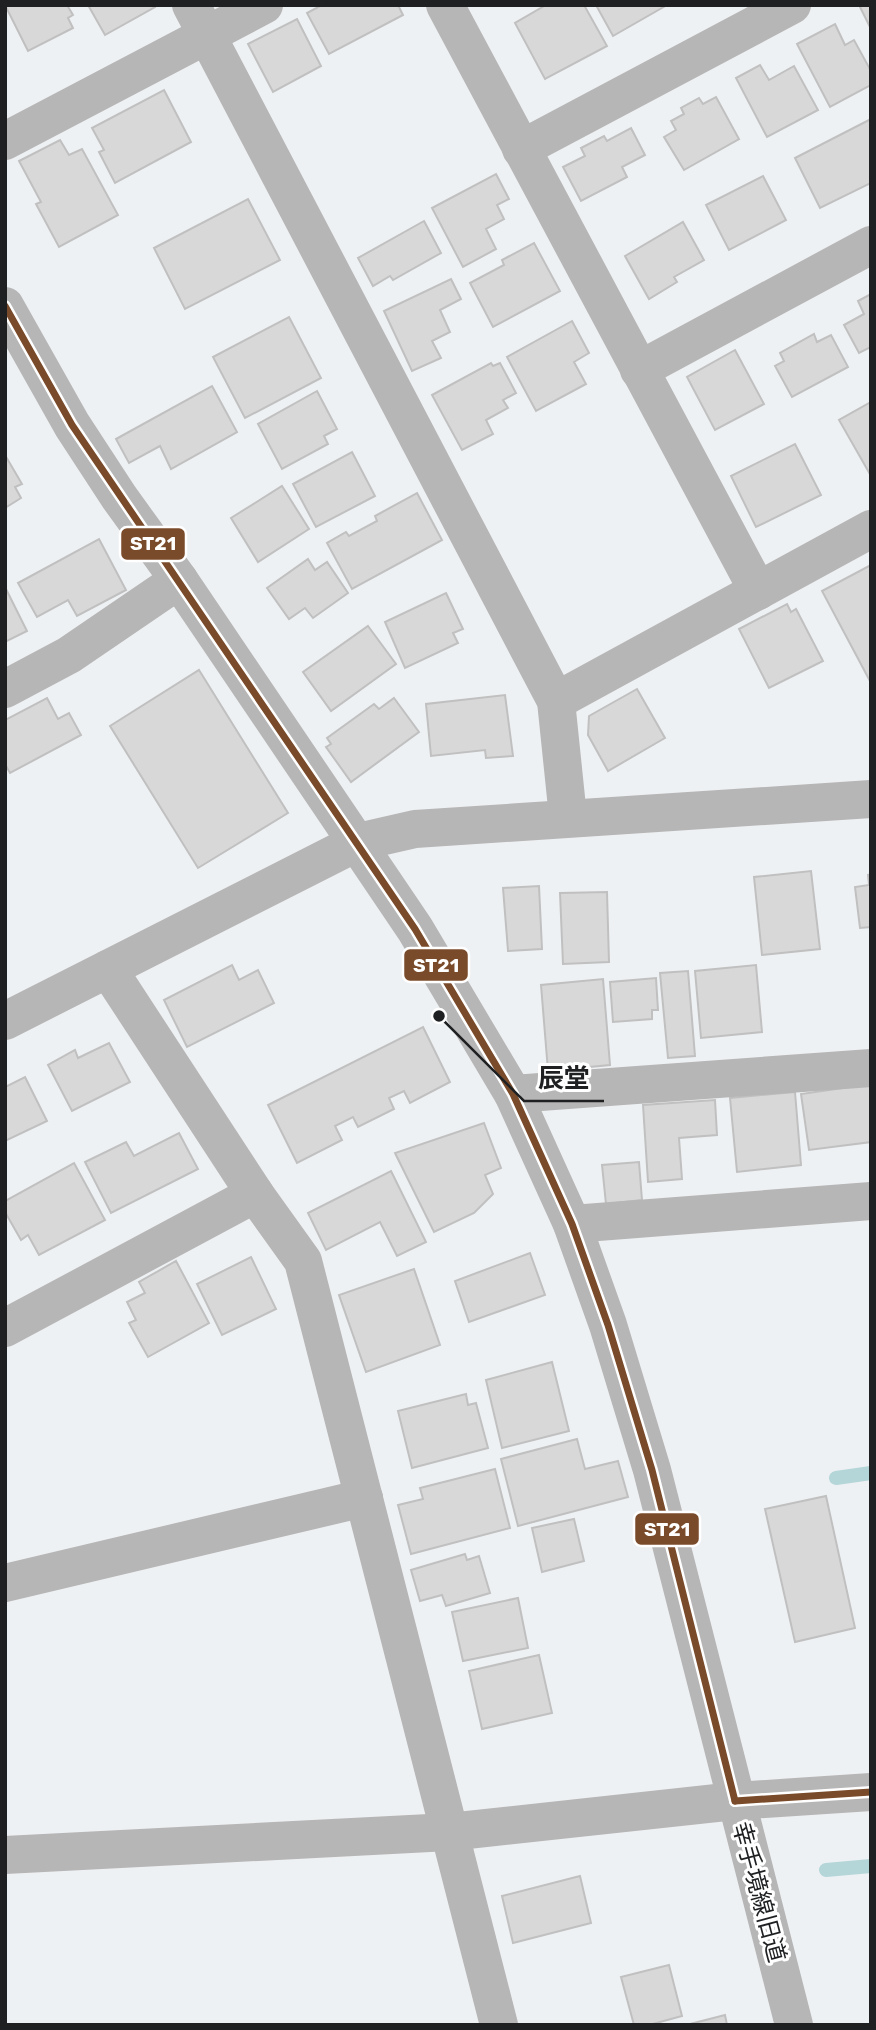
<svg xmlns="http://www.w3.org/2000/svg" width="876" height="2030" font-family="Rubik,'Noto Sans JP',sans-serif">
<style>
.lines{fill:none;stroke-linecap:round;stroke-linejoin:round}
.stream{stroke:#b4d6d9;stroke-width:14}
.building{fill:#d8d8d8;stroke:#c0c0c0;stroke-width:2}
.minor{stroke:#b7b6b6;stroke-width:38}
.tertiary{stroke:#b7b6b6;stroke-width:38}
.bus-1-casing{stroke:#fff;stroke-width:12}
.bus-1{stroke:#7a4b2a;stroke-width:7}
.labels{text-anchor:middle;stroke-width:6;stroke-linejoin:round;paint-order:stroke}
.street-label{font-size:24px;fill:#1e2022;stroke:#fff}
.leader{fill:none;stroke:#1e2022;stroke-width:2.5}
.callout-dot{fill:#1e2022;stroke:#fff;stroke-width:2.5}
.callout-label{font-size:26px;text-anchor:middle;font-weight:bold;fill:#1e2022;stroke:#fff;stroke-width:6;stroke-linejoin:round;paint-order:stroke}
.line-badge{stroke:#fff;stroke-width:2.5}
.badge-label{font-size:19px;text-anchor:middle;font-weight:bold;fill:#fff}
</style>
<rect width="100%" height="100%" fill="#eef1f3"/>
<g class="lines">
<g class="stream">
<polyline points="836,1478 871,1473"/>
<polyline points="826,1870 871,1866"/>
</g>
</g>
<g class="building">
<polygon points="5,5 67,5 73,15 68,18 73,28 28,51"/>
<polygon points="88,5 154,5 155,7 105,35"/>
<polygon points="322,5 398,5 403,15 329,54 307,13"/>
<polygon points="546,5 584,5 607,46 545,79 515,23"/>
<polygon points="596,5 667,5 613,36"/>
<polygon points="859,5 871,5 871,29"/>
<polygon points="297,19 321,66 273,92 248,44"/>
<polygon points="835,24 845,45 854,40 871,71 871,85 830,107 797,44"/>
<polygon points="760,65 769,80 794,66 818,110 767,137 736,78"/>
<polygon points="164,90 191,142 115,183 99,152 104,150 92,128"/>
<polygon points="716,97 739,139 684,170 664,137 676,130 671,121 684,114 681,108 699,98 703,104"/>
<polygon points="871,119 871,183 820,208 795,158"/>
<polygon points="631,128 645,155 622,167 627,177 581,201 563,167 585,156 581,148 604,136 607,141"/>
<polygon points="60,140 69,155 82,149 118,215 59,247 36,204 41,202 19,161"/>
<polygon points="496,174 509,199 497,205 504,219 486,229 496,249 463,267 432,208"/>
<polygon points="763,176 786,220 729,250 706,205"/>
<polygon points="248,199 280,260 185,309 154,248"/>
<polygon points="424,221 441,253 393,280 390,276 373,286 358,258"/>
<polygon points="683,222 704,260 674,277 677,282 649,299 625,256"/>
<polygon points="534,243 560,291 493,327 470,283 504,265 502,260"/>
<polygon points="451,279 461,299 440,310 450,332 432,341 441,358 412,371 384,311"/>
<polygon points="871,294 871,347 859,353 844,325 864,314 858,301"/>
<polygon points="289,317 321,378 245,418 213,357"/>
<polygon points="572,321 589,353 574,362 586,384 536,411 507,357"/>
<polygon points="814,334 817,342 831,335 848,367 792,397 775,366 784,361 780,353"/>
<polygon points="735,350 764,404 715,430 687,377"/>
<polygon points="491,363 493,366 500,363 516,393 503,400 508,408 486,420 493,434 462,450 432,395"/>
<polygon points="212,386 237,432 171,469 160,446 129,463 116,439"/>
<polygon points="317,391 337,429 324,436 328,444 282,469 258,424"/>
<polygon points="871,402 871,476 839,420"/>
<polygon points="795,444 821,495 756,527 731,476"/>
<polygon points="352,452 375,496 316,527 293,484"/>
<polygon points="5,455 22,484 15,487 21,498 5,508"/>
<polygon points="282,486 309,529 258,562 231,518"/>
<polygon points="417,493 442,540 352,589 327,543 346,532 349,536 377,521 375,516"/>
<polygon points="99,539 126,590 77,616 68,600 37,617 18,583"/>
<polygon points="308,559 315,570 327,562 348,593 313,618 305,608 289,619 267,588"/>
<polygon points="871,565 871,683 822,591"/>
<polygon points="5,587 27,631 5,642"/>
<polygon points="446,593 463,629 453,633 458,643 405,668 385,622"/>
<polygon points="787,604 791,612 796,609 823,661 769,688 739,629"/>
<polygon points="368,626 396,664 331,711 303,672"/>
<polygon points="199,670 288,813 198,868 110,726"/>
<polygon points="637,689 665,738 608,771 588,735 589,716"/>
<polygon points="505,695 513,756 486,758 485,750 431,756 426,704"/>
<polygon points="47,698 58,719 69,713 81,735 10,773 5,764 5,720"/>
<polygon points="394,698 419,732 351,782 326,747 331,744 327,738 374,704 379,709"/>
<polygon points="811,871 820,949 762,955 754,877"/>
<polygon points="871,874 871,927 860,928 855,887 869,885 868,875"/>
<polygon points="539,886 542,949 508,951 503,888"/>
<polygon points="607,892 609,962 563,964 560,893"/>
<polygon points="232,965 239,980 258,970 274,1003 187,1047 164,1000"/>
<polygon points="756,965 762,1032 701,1038 695,971"/>
<polygon points="688,971 695,1056 668,1058 660,973"/>
<polygon points="656,978 658,1010 652,1010 652,1019 613,1022 610,982"/>
<polygon points="603,979 610,1065 548,1071 541,985"/>
<polygon points="423,1027 450,1082 410,1103 404,1091 389,1098 394,1109 358,1127 353,1117 335,1126 342,1140 297,1163 268,1105"/>
<polygon points="109,1043 130,1082 72,1111 48,1065 75,1050 78,1058"/>
<polygon points="25,1077 47,1121 5,1141 5,1087"/>
<polygon points="871,1084 871,1142 809,1150 801,1094"/>
<polygon points="795,1092 801,1165 737,1172 730,1098"/>
<polygon points="715,1100 717,1135 679,1138 682,1179 648,1182 643,1105"/>
<polygon points="484,1123 501,1168 485,1175 493,1194 474,1213 434,1232 395,1153"/>
<polygon points="179,1133 198,1169 111,1213 85,1162 126,1142 134,1156"/>
<polygon points="639,1162 642,1200 606,1204 602,1165"/>
<polygon points="74,1163 105,1220 39,1255 28,1235 21,1240 5,1212 5,1201"/>
<polygon points="391,1171 426,1242 397,1256 380,1222 326,1250 308,1213"/>
<polygon points="530,1253 545,1295 469,1322 455,1281"/>
<polygon points="251,1257 276,1309 222,1335 197,1284"/>
<polygon points="176,1261 209,1323 148,1357 129,1323 136,1320 127,1302 145,1293 139,1282"/>
<polygon points="414,1269 440,1345 366,1372 339,1295"/>
<polygon points="552,1362 569,1431 502,1448 486,1380"/>
<polygon points="466,1394 468,1405 476,1403 488,1448 412,1468 398,1411"/>
<polygon points="577,1439 585,1469 618,1461 628,1497 518,1526 501,1459"/>
<polygon points="495,1469 510,1528 411,1554 398,1505 423,1499 420,1488"/>
<polygon points="826,1496 855,1628 795,1642 765,1509"/>
<polygon points="574,1519 584,1561 542,1572 532,1528"/>
<polygon points="465,1554 467,1560 479,1556 490,1593 446,1606 442,1595 420,1601 411,1570"/>
<polygon points="518,1598 528,1648 463,1661 452,1612"/>
<polygon points="539,1655 552,1713 482,1729 469,1671"/>
<polygon points="580,1876 591,1923 513,1943 502,1896"/>
<polygon points="669,1965 682,2016 649,2025 634,2025 621,1977"/>
<polygon points="725,2015 727,2025 686,2025"/>
</g>
<g class="lines">
<g class="minor">
<polyline points="191,5 556,701 568,817"/>
<polyline points="445,5 758,591"/>
<polyline points="5,141 264,5"/>
<polyline points="521,149 792,5"/>
<polyline points="639,370 871,245"/>
<polyline points="5,689 69,655 179,580"/>
<polyline points="556,701 871,529"/>
<polyline points="108,969 255,1194 303,1261 499,2025"/>
<polyline points="513,1094 871,1068"/>
<polyline points="572,1224 871,1201"/>
<polyline points="5,1328 255,1194"/>
<polyline points="5,1583 364,1498"/>
</g>
<g class="tertiary">
<polyline points="5,306 72,425 119,497 179,580 415,929 513,1094 572,1224 608,1325 652,1470 794,2025"/>
<polyline points="5,1021 358,842 415,829 871,799"/>
<polyline points="5,1855 449,1832 735,1801 871,1792"/>
</g>
<defs>
<g id="bus-1">
<polyline points="5,306 72,425 415,929 513,1094 572,1224 608,1325 652,1470 735,1801"/>
<polyline points="735,1801 871,1792"/>
</g>
</defs>
<use href="#bus-1" class="bus-1-casing"/>
<use href="#bus-1" class="bus-1"/>
</g>
<g class="labels">
<g class="street-label">
<text transform="translate(759 1892) rotate(75)" y="8">幸手境線旧道</text>
</g>
</g>
<path class="leader" d="M439 1016L524 1101H604"/>
<circle class="callout-dot" cx="439" cy="1016" r="7"/>
<g class="callout-label">
<text x="564" y="1087">辰堂</text>
</g>
<g class="line-badge">
<rect x="120" y="527" width="66" height="34" rx="7" fill="#7a4b2a"/>
<rect x="403" y="948" width="66" height="34" rx="7" fill="#7a4b2a"/>
<rect x="634" y="1512" width="66" height="34" rx="7" fill="#7a4b2a"/>
</g>
<g class="badge-label">
<text x="153" y="550">ST21</text>
<text x="436" y="972">ST21</text>
<text x="667" y="1536">ST21</text>
</g>
<rect width="876" height="2030" fill="none" stroke="#1e2022" stroke-width="14"/>
</svg>
